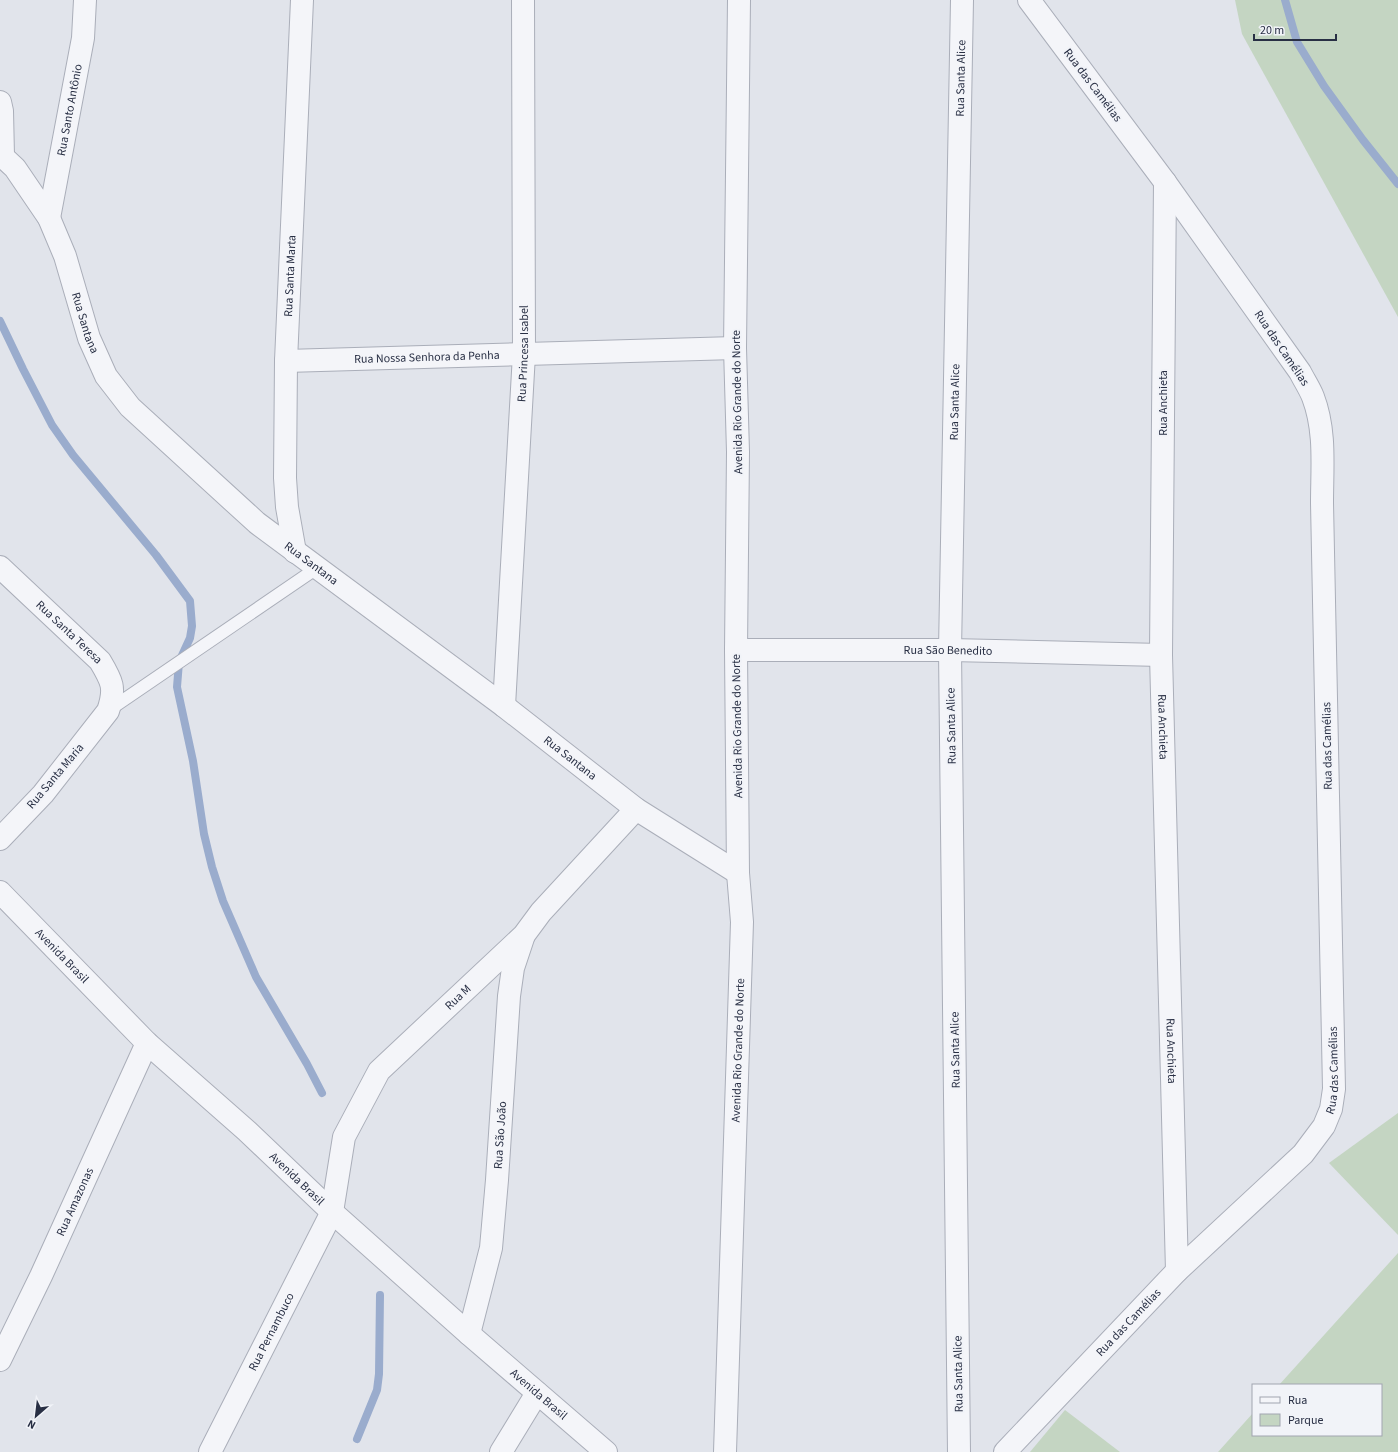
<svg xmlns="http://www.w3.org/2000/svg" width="1398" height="1452" font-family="'Source Sans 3',sans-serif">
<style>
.green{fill:#c4d5c2}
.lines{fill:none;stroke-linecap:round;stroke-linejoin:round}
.stream{stroke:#9aaccd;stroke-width:8}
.lane-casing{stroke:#aaaeb9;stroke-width:14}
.street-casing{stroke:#aaaeb9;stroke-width:24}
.lane{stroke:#f4f5f9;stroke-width:12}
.street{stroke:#f4f5f9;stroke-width:22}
.labels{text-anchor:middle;stroke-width:4;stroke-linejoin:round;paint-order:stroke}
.street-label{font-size:12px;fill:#282f44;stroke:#f1f3f8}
</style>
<rect width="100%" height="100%" fill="#e1e4eb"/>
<g class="green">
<polygon points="1235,0 1398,0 1398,317 1242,34"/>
<polygon points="1398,1113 1398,1235 1329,1163"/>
<polygon points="1398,1253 1398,1452 1218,1452 1253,1413 1253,1435 1381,1435 1381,1385 1279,1385"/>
<polygon points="1065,1410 1120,1452 1030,1452"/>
</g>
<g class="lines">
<g class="stream">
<polyline points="1285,0 1297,42 1324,86 1363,140 1398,184"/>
<polyline points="0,321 23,369 52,425 73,455 156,555 190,601 192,626 190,638 179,662 177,687 193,761 204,834 212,867 223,901 256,977 307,1064 322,1093"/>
<polyline points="357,1439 377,1390 379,1374 380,1295"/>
</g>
<defs>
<polyline id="lane" points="109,710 317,568"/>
<g id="street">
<polyline points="0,102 2,111 3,156"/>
<path id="s1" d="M0 154 15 168 49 218 65 256 89 338 106 376 130 407 257 523 504 706 636 809 738 873"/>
<path id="s2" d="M1165 182 1161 655 1177 1271"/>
<path id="s3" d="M49 218 83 38 85 0"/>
<path id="s4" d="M286 361 735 348"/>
<path id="s5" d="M295 552 287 507 285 478 286 361 302 0"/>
<path id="s6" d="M0 567 100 661C112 681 116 688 108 711L43 794 0 839"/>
<path id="s7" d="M736 650H950L1161 655"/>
<path id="s8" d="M504 706 524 354 523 0"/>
<path id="s9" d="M0 892 147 1043 247 1131 332 1212 469 1334 606 1452"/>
<path id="s10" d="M469 1334 491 1248 497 1180 509 996 513 968 523 938"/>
<path id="s11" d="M0 1360 41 1276 147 1043"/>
<path id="s12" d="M210 1452 332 1212 344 1137 379 1071 524 935 541 912 636 809"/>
<polyline points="501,1452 537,1393"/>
<path id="s13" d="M725 1452 742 922 738 873 736 650 738 452 735 348 739 0"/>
<path id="s14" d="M959 1452 950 650 962 0"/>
<path id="s15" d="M1005 1452 1177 1271 1303 1154 1324 1126 1331 1109 1334 1089 1322 503C1322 467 1326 431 1313 397 1310 389 1304 380 1300 372L1165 182 1029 0"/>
</g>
</defs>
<use href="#lane" class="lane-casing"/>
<use href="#street" class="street-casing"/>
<use href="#lane" class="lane"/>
<use href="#street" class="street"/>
</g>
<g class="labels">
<g class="street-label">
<text dy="4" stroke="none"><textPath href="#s14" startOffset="1374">Rua Santa Alice</textPath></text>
<text transform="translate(1093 85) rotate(53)" y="4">Rua das Camélias</text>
<text dy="4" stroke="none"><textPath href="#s3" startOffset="110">Rua Santo Antônio</textPath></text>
<text dy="4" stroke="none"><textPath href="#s5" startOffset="277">Rua Santa Marta</textPath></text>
<text dy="4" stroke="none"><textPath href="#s1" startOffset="192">Rua Santana</textPath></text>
<text transform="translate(1282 348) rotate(56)" y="4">Rua das Camélias</text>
<text dy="4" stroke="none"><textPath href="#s8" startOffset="353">Rua Princesa Isabel</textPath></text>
<text dy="4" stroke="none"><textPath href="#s4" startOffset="141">Rua Nossa Senhora da Penha</textPath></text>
<text transform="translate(737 402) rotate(-91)" y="4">Avenida Rio Grande do Norte</text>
<text dy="4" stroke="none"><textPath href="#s14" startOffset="1050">Rua Santa Alice</textPath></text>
<text transform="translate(1163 403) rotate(-90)" y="4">Rua Anchieta</text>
<text dy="4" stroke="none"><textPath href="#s1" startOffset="528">Rua Santana</textPath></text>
<text dy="4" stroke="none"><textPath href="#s6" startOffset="95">Rua Santa Teresa</textPath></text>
<text dy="4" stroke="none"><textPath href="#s7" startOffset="212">Rua São Benedito</textPath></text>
<text transform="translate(737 726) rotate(-91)" y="4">Avenida Rio Grande do Norte</text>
<text transform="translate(951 726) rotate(-91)" y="4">Rua Santa Alice</text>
<text dy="4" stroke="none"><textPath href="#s2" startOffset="545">Rua Anchieta</textPath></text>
<text transform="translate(1327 746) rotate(-91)" y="4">Rua das Camélias</text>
<text dy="4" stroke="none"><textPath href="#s1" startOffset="852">Rua Santana</textPath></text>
<text transform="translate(55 776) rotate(-50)" y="4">Rua Santa Maria</text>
<text dy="4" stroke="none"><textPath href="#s9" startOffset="89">Avenida Brasil</textPath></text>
<text dy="4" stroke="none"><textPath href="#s12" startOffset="528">Rua M</textPath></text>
<text dy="4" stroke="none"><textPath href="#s13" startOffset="402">Avenida Rio Grande do Norte</textPath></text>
<text transform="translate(955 1050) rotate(-91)" y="4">Rua Santa Alice</text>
<text dy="4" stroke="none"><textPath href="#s2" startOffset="869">Rua Anchieta</textPath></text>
<text dy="4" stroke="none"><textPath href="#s15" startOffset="514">Rua das Camélias</textPath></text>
<text dy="4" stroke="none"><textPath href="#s10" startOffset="202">Rua São João</textPath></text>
<text dy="4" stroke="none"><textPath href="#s9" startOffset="413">Avenida Brasil</textPath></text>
<text dy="4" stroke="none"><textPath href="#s11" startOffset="175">Rua Amazonas</textPath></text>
<text dy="4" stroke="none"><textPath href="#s15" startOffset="179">Rua das Camélias</textPath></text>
<text dy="4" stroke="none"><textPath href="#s12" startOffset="135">Rua Pernambuco</textPath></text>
<text transform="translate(958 1374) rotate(-91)" y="4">Rua Santa Alice</text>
<text dy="4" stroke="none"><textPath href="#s9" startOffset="737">Avenida Brasil</textPath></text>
</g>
</g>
<rect x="1252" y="1384" width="130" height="52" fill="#f1f3f8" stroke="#a1a5b0"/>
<rect x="1260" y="1397" width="20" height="6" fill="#f4f5f9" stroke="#a1a5b0"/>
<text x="1288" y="1404" font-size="12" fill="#282f44">Rua</text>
<rect x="1260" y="1414" width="20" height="12" fill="#c4d5c2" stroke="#a1a5b0"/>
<text x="1288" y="1424" font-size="12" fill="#282f44">Parque</text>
<g transform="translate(36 1416) rotate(208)" stroke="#f1f3f8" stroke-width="3" paint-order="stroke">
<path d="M0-3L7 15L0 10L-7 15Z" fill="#282f44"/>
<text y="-6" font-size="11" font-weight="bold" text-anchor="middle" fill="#282f44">N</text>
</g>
<path d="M1254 34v6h82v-6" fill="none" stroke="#282f44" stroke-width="2"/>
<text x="1260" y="34" font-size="12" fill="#282f44" stroke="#f1f3f8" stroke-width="3" paint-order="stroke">20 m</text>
</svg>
